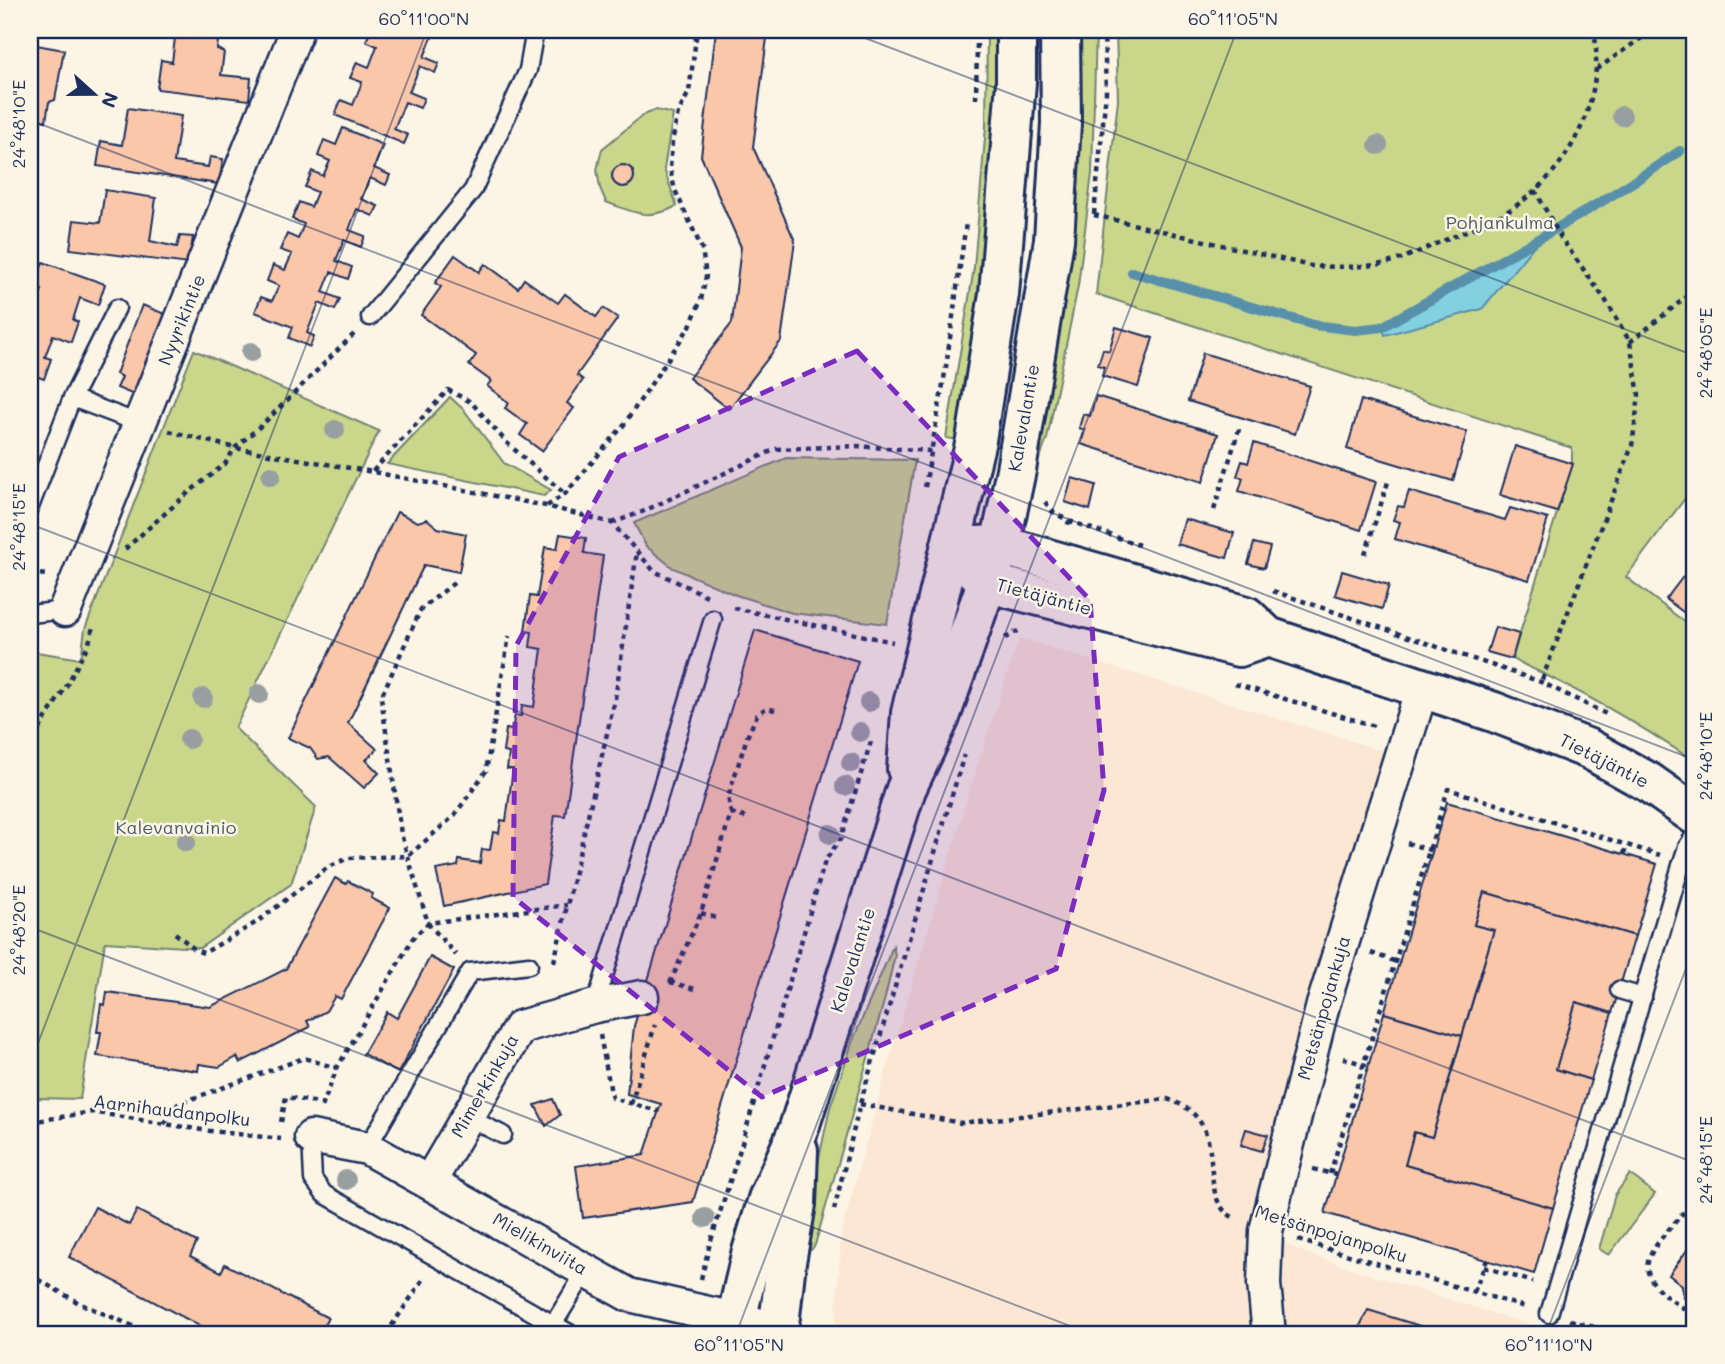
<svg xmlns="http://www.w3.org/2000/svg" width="1725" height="1364" font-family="Mali,sans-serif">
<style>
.built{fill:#fbe7d3}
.green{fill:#cad78a;stroke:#728374;stroke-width:2}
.water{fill:#83d1e0;stroke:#5990ac;stroke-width:2}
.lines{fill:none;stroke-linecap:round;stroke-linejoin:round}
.stream{stroke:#5990ac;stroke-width:10}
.building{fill:#fac7aa;stroke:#1b2f5e;stroke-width:2}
.lane-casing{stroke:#1b2f5e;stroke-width:21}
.street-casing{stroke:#1b2f5e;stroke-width:37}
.secondary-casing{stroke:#1b2f5e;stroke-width:44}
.path{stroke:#1b2f5e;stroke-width:4.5;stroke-dasharray:5 5;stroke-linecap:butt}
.lane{stroke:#fcf5e5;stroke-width:16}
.street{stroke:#fcf5e5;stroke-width:32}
.secondary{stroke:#fcf5e5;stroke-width:38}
.tree{fill:#989fa1}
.marked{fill:#7b2cbf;fill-opacity:0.2;stroke:#7b2cbf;stroke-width:5;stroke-dasharray:14 9;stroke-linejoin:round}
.ticks{fill:none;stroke:#1b2f5e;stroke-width:2;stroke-opacity:0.45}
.labels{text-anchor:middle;stroke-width:5;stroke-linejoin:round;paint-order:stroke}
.park-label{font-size:18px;fill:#475969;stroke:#fcf5e5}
.street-label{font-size:18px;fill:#1b2f5e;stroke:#fcf5e5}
.neatline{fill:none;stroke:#1b2f5e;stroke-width:2.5}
.ticks-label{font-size:18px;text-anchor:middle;fill:#1b2f5e}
</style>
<rect width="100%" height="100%" fill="#fcf5e5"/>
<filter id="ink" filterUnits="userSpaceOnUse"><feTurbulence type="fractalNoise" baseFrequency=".0143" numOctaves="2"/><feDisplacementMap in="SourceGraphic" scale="14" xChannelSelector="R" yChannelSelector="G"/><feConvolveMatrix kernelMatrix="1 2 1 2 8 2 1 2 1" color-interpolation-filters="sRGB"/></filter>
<g filter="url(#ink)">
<polygon class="built" points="1019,638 1390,753 1255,1220 1295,1249 1355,1270 1560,1334 835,1334 841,1234 884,1078 971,785"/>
<g class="green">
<polygon points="987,30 1004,30 1005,130 965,441 946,438 974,268 986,126"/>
<polygon points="1075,30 1096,30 1092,173 1078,286 1047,439 1041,455 1030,454"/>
<path d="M1116 30H1695V485L1626 577 1695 630V762C1635 721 1578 689 1512 659L1572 464V448L1096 294 1118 100Z"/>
<path d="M656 110 673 114 664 169 677 206C648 221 635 213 606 202L600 188 597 170 602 149 643 115Z"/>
<polygon points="194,350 379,431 235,728 316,807 291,884 200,948 105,942 80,1099 34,1098 30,1106 30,651 81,659 85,629"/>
<polygon points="450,397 464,410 504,463 551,490 544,496 387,464"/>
<polygon points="786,458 915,460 887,624 792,613 736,595 673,568 646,546 634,523"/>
<polygon points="893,946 895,955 885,998 815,1245 811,1250 799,1250 830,1108 853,1040"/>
<polygon points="1630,1174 1655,1194 1609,1255 1599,1249 1615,1195"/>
</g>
<polygon class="water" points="1542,236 1482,309 1385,335 1382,327"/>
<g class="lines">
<path class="stream" d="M1132 272 1314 325 1355 330 1382 327C1482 270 1585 216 1680 151"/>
</g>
<g class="building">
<polygon points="176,30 219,32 217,49 224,52 221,75 251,78 249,100 157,89 161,60 172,62"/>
<polygon points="371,30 435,30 424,57 439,63 435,73 420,66 409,92 424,98 420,108 405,102 394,129 408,135 404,144 335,115 341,100 353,105 362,82 350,78 357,62 369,67 377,46 366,41"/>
<polygon points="716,30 768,30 753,147 795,241 781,341 729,409 689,378 732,323 741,247 701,156"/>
<polygon points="31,44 64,50 55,100 49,102 46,121 30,118"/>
<polygon points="128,108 181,116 174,162 208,167 210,157 223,159 219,184 97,166 101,141 122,145"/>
<polygon points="343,128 383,145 374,168 390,175 386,185 370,178 361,199 378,206 373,216 357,209 349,230 365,236 361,247 344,240 336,261 352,267 348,279 331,272 323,292 340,299 335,310 319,303 307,333 314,336 310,347 289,338 293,327 255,312 261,297 272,301 279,286 267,281 273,265 285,270 292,254 280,250 287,234 298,239 304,224 292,219 299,202 311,207 317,192 305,187 312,171 323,176 330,161 318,156 324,140 336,145"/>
<circle cx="623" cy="176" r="11"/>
<polygon points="105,190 156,198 150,241 177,247 180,236 193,237 189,264 70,249 74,220 100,223"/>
<polygon points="455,255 479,272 485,264 518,288 524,279 558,303 565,294 596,317 603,308 618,318 577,375 583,380 567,403 574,408 542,451 520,435 527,424 505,408 509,403 487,386 491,381 469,365 476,355 421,315 441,287 435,283"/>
<polygon points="43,262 105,284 98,305 80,298 73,320 78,322 71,342 53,335 45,357 51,359 44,379 30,374 30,306 35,308 42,290 34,288"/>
<polygon points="142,305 165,314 134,395 117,388 122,377 116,374"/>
<polygon points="1116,327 1153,338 1138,387 1102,376 1104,367 1098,365 1103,349 1109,351"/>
<polygon points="1203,353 1310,386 1295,434 1188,401"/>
<polygon points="1096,396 1218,434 1203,482 1081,444 1085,430 1079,428 1083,414 1090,416"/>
<polygon points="1361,400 1467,432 1453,481 1347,449"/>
<polygon points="1254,443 1376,482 1361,530 1239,491 1243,478 1237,476 1242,461 1248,463"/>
<polygon points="1515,446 1573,464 1557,512 1500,495"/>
<polygon points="1072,478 1096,485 1090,510 1065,502"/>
<polygon points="1409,491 1505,520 1510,508 1548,519 1529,580 1395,539 1400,522 1393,520 1398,506 1404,507"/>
<polygon points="397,512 418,522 427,519 438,528 466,534 459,572 424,565 348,723 377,749 366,760 379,773 364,788 329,757 318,759 310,748 288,738"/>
<polygon points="1185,519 1234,533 1227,558 1177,544"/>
<polygon points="560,534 586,538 584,553 603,556 565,816 555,815 545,884 444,906 436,870 458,866 459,860 480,863 482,849 490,850 493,832 499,833 501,820 506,821 513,769 507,769 509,753 503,752 506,729 512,730 515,715 521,716 522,705 534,707 542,649 530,647 532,632 525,631 530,596 537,597 545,547 557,549"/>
<polygon points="1254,543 1270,547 1264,568 1248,564"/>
<polygon points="1695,561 1695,621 1666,599"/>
<polygon points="1342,571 1389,585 1382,609 1335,595"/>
<polygon points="1495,627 1519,634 1512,659 1487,652"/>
<polygon points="755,630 858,661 693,1202 583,1218 576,1166 644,1155 661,1104 627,1094 634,1026"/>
<polygon points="1447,802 1657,864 1635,936 1484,892 1474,925 1494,930 1462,1036 1384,1013"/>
<polygon points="335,878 346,884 348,881 373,894 371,898 390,908 341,999 335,996 326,1011 307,1021 310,1027 240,1063 237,1057 219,1067 199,1064 198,1071 97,1056 101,1032 97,1032 101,1004 105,1005 107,992 210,1007 286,969"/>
<polygon points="1484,892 1635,936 1612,1013 1576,1002 1556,1069 1591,1080 1553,1208 1405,1165 1414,1132 1432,1137 1494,930 1474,925"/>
<polygon points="430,957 454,970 398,1073 363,1054 387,1012 397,1018"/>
<polygon points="1576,1002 1612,1013 1591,1080 1556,1069"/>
<polygon points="1384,1013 1462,1036 1432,1137 1414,1132 1405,1165 1553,1208 1534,1274 1325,1213"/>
<polygon points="553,1099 560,1115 546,1126 535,1105"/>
<polygon points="1246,1129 1268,1135 1262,1151 1241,1145"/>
<polygon points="95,1207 129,1225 137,1210 197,1242 190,1256 221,1272 225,1264 328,1318 319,1334 215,1334 69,1257"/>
<polygon points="1695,1239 1695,1297 1683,1298 1682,1285 1669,1275"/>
<polygon points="1368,1310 1446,1334 1351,1334 1359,1328"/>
</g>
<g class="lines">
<defs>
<g id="lane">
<polyline points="370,317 473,190 528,70 535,30"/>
<polyline points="72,398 141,424"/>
<polyline points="30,507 72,398 117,308"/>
<polyline points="30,614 65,610"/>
<polyline points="1619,990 1643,997"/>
<polyline points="595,1006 713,619"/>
<polyline points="467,1117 503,1135"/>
<polyline points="311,1137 313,1179 324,1194 571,1334"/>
<polyline points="367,1148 470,972 529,965"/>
<polyline points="1549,1314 1682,862 1687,847 1695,835"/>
<polyline points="554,1323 586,1271"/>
</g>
<g id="street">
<polyline points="65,610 297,30"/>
<polyline points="311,1137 367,1148 629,1295 779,1329"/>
<polyline points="430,1181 520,1027 595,1006 642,997"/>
<polyline points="1269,1334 1264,1284 1266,1231 1323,1005 1422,688"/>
</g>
<g id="secondary">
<polyline points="952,547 1000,545 1246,616 1268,637 1494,712 1589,749 1648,782 1695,815"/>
<polyline points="972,567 989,583 1239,647 1268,637"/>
<polyline points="907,769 911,713 976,440 999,294 1016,82 1016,30"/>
<polyline points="733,1334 751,1255 768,1199 798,1131 906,789 940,717 1000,545 1016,470 1054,240 1061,123 1060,30"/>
<polyline points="778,1334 786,1262 796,1204 798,1150"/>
</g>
</defs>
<use href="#lane" class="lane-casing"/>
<use href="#street" class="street-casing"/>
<use href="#secondary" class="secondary-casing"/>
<g class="path">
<polyline points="653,30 696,36"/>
<polyline points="1597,69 1653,30"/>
<polyline points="976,99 977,41"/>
<polyline points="1535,190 1561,238 1606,301 1630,342 1639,395 1632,446 1541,682"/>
<polyline points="1094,214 1106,92 1104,30"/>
<path d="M1094 215 1311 266C1335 267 1362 268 1386 263 1405 259 1426 248 1445 240 1466 231 1488 223 1508 211 1569 173 1606 101 1594 30"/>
<polyline points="1630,342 1695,290"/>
<polyline points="169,431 235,448 373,472 546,506 612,523 654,571 707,596"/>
<polyline points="373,471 448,390 471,402 507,443 565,494"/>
<polyline points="925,487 946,367 966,223"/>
<polyline points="1045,502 1053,512 1069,521 1067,527"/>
<polyline points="547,506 565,494 623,426 690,326 701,300 706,276 702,249 675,190 670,169 672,142 678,113 689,92 697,30"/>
<polyline points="1214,510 1240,426"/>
<polyline points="1069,521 1139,545"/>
<polyline points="612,523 642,512 776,449 856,446 931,451"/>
<polyline points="125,549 188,493 225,464 235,448 265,422 355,333"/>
<polyline points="1365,554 1388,482"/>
<polyline points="30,573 47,575"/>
<polyline points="454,583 421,609 381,697 401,834 428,923 456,955"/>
<polyline points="1273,591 1541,682 1606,714"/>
<polyline points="734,608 893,642"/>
<polyline points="1005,638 1022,629"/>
<polyline points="1235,684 1378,727"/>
<polyline points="30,758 42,724 67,685 89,643 93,627"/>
<polyline points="731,813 747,818"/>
<polyline points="1407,843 1433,851"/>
<polyline points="1624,854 1627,845 1660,855"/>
<polyline points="701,913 716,918"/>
<polyline points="175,933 197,951 204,953 257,922 327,868 348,858 408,856 454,816 486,771 509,636"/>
<polyline points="1371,953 1400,963"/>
<polyline points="554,962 615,699 637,552"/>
<polyline points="670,982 695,989"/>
<polyline points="670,983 701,913 731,813 728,797 747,737 757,715 766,708 780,711"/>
<polyline points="600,1035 612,1098 658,1111"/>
<polyline points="1343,1058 1369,1066"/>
<polyline points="631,1104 655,1025"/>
<path d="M860 1104 961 1123 1167 1099C1240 1122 1188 1199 1237 1219"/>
<polyline points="322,1107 337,1068 413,938 428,923 567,905"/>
<polyline points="30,1122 92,1112 202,1130 281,1139"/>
<polyline points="281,1122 286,1097 324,1104"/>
<polyline points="164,1124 178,1104 304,1058 336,1068"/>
<polyline points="1313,1169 1336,1175"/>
<polyline points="1330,1174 1448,789 1627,845"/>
<polyline points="834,1210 860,1104 964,755"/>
<path d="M1684 1212C1674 1224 1656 1242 1650 1256 1637 1283 1677 1303 1695 1316"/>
<polyline points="1298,1240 1528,1308"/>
<polyline points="1484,1267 1533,1282"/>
<polyline points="30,1275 81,1304 152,1334"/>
<polyline points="701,1279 709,1247 742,1143 825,861 841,838 872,738"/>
<polyline points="1474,1292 1487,1260"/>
<polyline points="1570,1320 1618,1334"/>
<polyline points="386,1334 425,1277"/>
</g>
<use href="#lane" class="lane"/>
<use href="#street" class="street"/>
<use href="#secondary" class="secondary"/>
</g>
<g class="tree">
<circle cx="1622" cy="116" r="10"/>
<circle cx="1378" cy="145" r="10"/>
<circle cx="251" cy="352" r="10"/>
<circle cx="335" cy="430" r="10"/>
<circle cx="271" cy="476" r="10"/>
<circle cx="259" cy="694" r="10"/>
<circle cx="203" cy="698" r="10"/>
<circle cx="869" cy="702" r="10"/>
<circle cx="860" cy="732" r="10"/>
<circle cx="189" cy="739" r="10"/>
<circle cx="851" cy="763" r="10"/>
<circle cx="845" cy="786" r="10"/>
<circle cx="830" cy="834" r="10"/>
<circle cx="186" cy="842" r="10"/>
<circle cx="346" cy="1180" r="10"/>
<circle cx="705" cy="1218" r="10"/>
</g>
</g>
<path class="marked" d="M857 351 1090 600 1104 790 1056 969 762 1097 513 897 516 646 619 457Z"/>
<path class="ticks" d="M844 30 1695 356M30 120 1695 760M30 524 1695 1163M30 927 1091 1334M30 1064 427 30M30 1330 40 1334M736 1334 1237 30M1546 1334 1695 945"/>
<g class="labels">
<g class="park-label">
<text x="1500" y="229">Pohjankulma</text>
<text x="176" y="834">Kalevanvainio</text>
</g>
<g class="street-label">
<text transform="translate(182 320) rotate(-68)" y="6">Nyyrikintie</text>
<text transform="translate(1024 418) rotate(-80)" y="6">Kalevalantie</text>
<text transform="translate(1044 597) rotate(15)" y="6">Tietäjäntie</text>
<text transform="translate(1604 761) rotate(27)" y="6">Tietäjäntie</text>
<text transform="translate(853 960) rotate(-72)" y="6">Kalevalantie</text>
<text transform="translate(1324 1008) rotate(-74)" y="6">Metsänpojankuja</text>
<text transform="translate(485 1086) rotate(-60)" y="6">Mimerkinkuja</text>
<text transform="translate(172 1111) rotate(7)" y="6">Aarnihaudanpolku</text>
<text transform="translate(1331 1234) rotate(17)" y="6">Metsänpojanpolku</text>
<text transform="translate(540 1244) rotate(30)" y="6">Mielikinviita</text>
</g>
</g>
<rect width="1725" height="1364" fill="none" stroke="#fcf5e5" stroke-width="77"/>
<g transform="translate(94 94) rotate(111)" stroke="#fcf5e5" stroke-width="5" paint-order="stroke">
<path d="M0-5L12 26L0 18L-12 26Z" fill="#1b2f5e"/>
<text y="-10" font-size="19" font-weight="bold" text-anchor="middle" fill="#1b2f5e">N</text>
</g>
<rect x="38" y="38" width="1648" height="1288" class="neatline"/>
<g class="ticks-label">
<text x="424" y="25">60°11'00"N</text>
<text x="1233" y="25">60°11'05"N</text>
<text transform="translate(19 124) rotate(-90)" y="6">24°48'10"E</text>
<text transform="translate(1706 353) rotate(-90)" y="6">24°48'05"E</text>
<text transform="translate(19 527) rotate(-90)" y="6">24°48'15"E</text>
<text transform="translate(1706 756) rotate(-90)" y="6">24°48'10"E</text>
<text transform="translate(19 930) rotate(-90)" y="6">24°48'20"E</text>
<text transform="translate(1706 1160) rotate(-90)" y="6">24°48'15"E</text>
<text x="739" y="1351">60°11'05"N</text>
<text x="1549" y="1351">60°11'10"N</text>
</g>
</svg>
